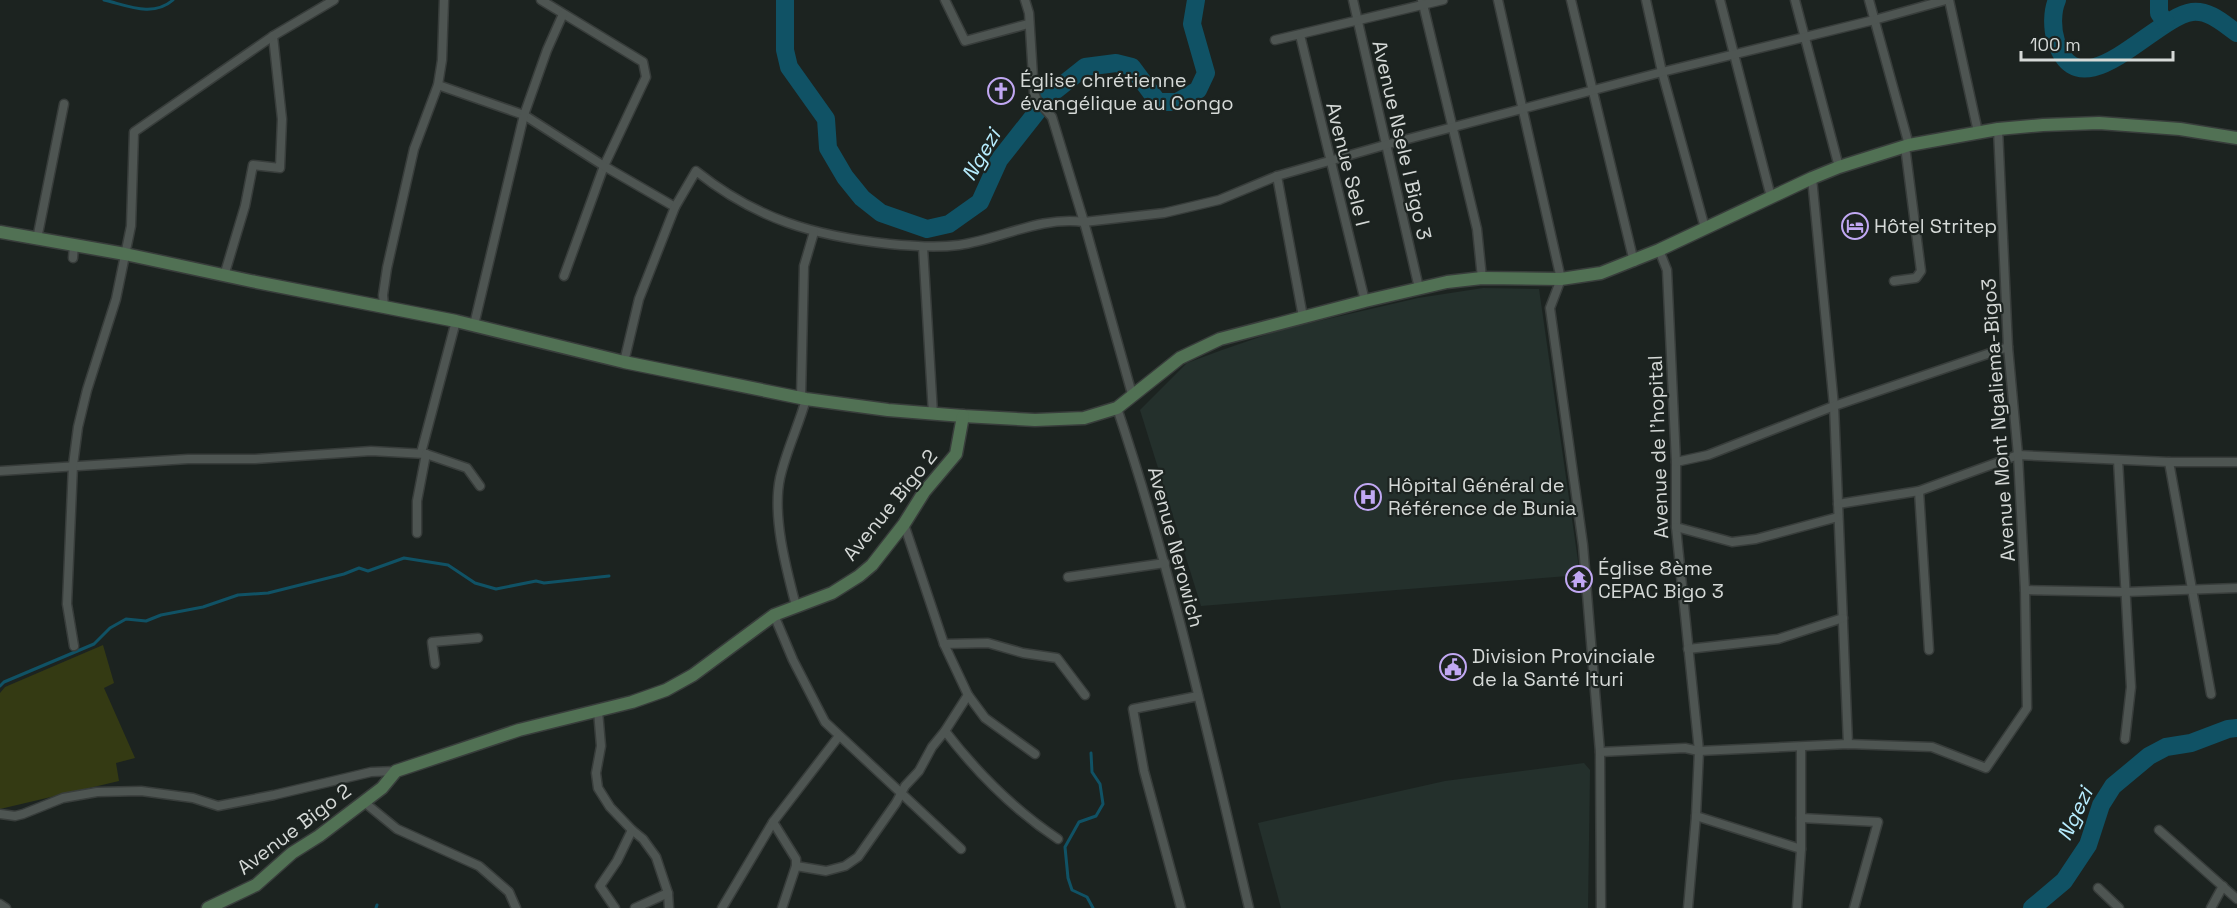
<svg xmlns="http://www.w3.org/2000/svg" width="2237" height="908" font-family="'Space Grotesk',sans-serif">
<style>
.built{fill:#24302c}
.green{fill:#343a13}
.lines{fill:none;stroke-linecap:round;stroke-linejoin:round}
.stream{stroke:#105265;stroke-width:3}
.river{stroke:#105265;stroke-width:18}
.street-casing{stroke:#383d3b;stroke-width:11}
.secondary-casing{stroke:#383d3b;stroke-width:15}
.street{stroke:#4e5552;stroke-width:8}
.secondary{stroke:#517154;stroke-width:12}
.labels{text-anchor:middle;stroke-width:4.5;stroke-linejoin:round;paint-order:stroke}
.poi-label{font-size:20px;fill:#d5d9d7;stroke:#1c2320;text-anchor:start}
.street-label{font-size:20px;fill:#d5d9d7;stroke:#1c2320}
.water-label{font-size:21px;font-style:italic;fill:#b7ecfe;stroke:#1c2320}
</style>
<rect width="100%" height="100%" fill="#1c2320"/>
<g class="built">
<polygon points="1483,288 1539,289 1580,575 1201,606 1140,410 1187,363 1222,350 1280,330 1418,298"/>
<polygon points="1584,763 1590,770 1588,908 1281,908 1258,823 1445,781"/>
</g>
<polygon class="green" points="103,645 114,683 104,688 135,758 116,763 119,781 0,809 0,693 5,687"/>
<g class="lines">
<g class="stream">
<path d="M104 0C126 5 153 18 173 0"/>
<polyline points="0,686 4,682 94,644 110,628 126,619 146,621 161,615 203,607 238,595 268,593 344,574 359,568 368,571 404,558 448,565 475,583 496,589 536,581 544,583 609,576"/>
<polyline points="1091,753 1092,772 1100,784 1103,804 1096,816 1079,822 1065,847 1068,878 1072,890 1087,897 1093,908"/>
<polyline points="376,908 377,905"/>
</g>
<g class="river">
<polyline points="785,0 785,50 789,67 826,119 828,148 845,177 862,198 881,213 927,229 949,224 980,202 999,160 1051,94 1085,67 1116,63 1132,67 1158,102 1177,102 1198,90 1206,73 1192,24 1196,0"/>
<path d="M2057 0C2052 11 2052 29 2056 41 2079 115 2154 17 2192 12 2210 10 2224 24 2237 33"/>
<polyline points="2159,0 2159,13 2166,23"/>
<polyline points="2032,908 2064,881 2088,845 2101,805 2113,786 2149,756 2166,747 2191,743 2228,729 2237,728"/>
</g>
<defs>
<g id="street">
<polyline points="541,0 643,62 646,77 604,166 564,276"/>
<polyline points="945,0 965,41 1028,24"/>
<polyline points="1025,0 1029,13 1034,93 1037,100 1052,117 1084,222 1132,394"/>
<polyline points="1353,0 1419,288"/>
<polyline points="1422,0 1477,229 1482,278"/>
<polyline points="1498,0 1561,279 1550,308 1583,545 1600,752 1601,908"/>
<polyline points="1571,0 1634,262"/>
<polyline points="1646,0 1662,72 1705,228"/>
<polyline points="1720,0 1771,197"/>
<polyline points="1795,0 1839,167"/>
<polyline points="1869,0 1909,145"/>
<polyline points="1949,0 1978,132"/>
<polyline points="1300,35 1365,301"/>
<polyline points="1275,40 1443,0"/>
<polyline points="438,85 524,115 604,166 675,207"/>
<polyline points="1277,176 1303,317"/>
<polyline points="1812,178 1834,406 1848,744"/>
<polyline points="37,239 64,104"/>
<polyline points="923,247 933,414"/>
<polyline points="1659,250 1667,270 1676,462 1676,527 1699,751 1696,816 1688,908"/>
<polyline points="73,258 74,245"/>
<polyline points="224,276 245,206 253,165 280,168 282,119 273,36"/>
<polyline points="1894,281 1916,278 1921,271 1905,146"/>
<polyline points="384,306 383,295 387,268 414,149 438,85 442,60 444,0"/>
<polyline points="474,325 524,115 547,50 563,14"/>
<path d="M624 362 639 299 675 207 696 171C756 219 814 236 890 244 913 246 936 248 959 245 1001 239 1040 216 1084 222L1164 213 1219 200 1277 176 1385 145 1662 72 1874 20 1946 0"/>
<polyline points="801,397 804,266 814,232"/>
<path d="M1117 408C1172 571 1209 740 1249 908"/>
<polyline points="421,453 456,321"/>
<polyline points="2118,460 2131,687 2125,739"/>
<polyline points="1676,462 1708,455 1834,406 2008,347"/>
<polyline points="2169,462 2211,694"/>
<polyline points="0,471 188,459 255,459 371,451 426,454 467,468 480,486"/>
<polyline points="1919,491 1929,650"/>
<polyline points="1838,504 1919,491 2018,455 2169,462 2237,462"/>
<polyline points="904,524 944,644 968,695 985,718 1035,754"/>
<polyline points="1676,527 1732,542 1756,539 1838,517"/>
<polyline points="417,533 417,501 426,454"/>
<polyline points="1068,577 1165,563"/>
<polyline points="2025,590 2125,592 2237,588"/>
<path d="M796 606C786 568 772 516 780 478 786 451 799 425 806 399"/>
<polyline points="774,615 793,660 825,722 961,849"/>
<polyline points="944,644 988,643 1023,653 1057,658 1085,695"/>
<polyline points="74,646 67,604 73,465 78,427 87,390 116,299 131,226 134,132 273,36 334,0"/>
<polyline points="1688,649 1778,639 1843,618"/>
<polyline points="435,664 432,642 478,638"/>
<polyline points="598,711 601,746 596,773 598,788 610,807 632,830 643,839 656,857 668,893 669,908"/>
<path d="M945 731C978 774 1013 809 1058 839"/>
<polyline points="1600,752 1685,748 1699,751 1848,744 1932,747 1986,768 2027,708 2025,590 2018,455 2008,347 1998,129"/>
<polyline points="364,802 397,829 479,866 509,892 516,908"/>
<polyline points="0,814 15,816 23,814 63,798 97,792 141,791 193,798 218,806 274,795 371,772 396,771"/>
<polyline points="1696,816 1801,849"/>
<polyline points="1801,818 1878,822 1854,908"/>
<polyline points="2159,830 2237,899"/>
<polyline points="796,866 826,871 845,866 858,857 896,803 905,786 919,771 932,747 945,731 968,695"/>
<polyline points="2098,888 2119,908"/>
<polyline points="0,904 6,908"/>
<polyline points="615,908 600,886 617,861 632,830"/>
<polyline points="635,908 668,893"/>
<polyline points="722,908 773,822"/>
<polyline points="782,908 796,866 796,859 773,822 839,736"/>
<polyline points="1181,908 1144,771 1133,709 1198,696"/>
<polyline points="1797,908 1801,849 1801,747"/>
<polyline points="2211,908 2223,886"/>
</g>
<g id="secondary">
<polyline points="0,232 125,254 251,281 456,321 624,362 806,399 888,410 963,416 1035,420 1084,418 1117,408 1180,358 1220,339 1365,301 1447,282 1482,278 1561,279 1601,273 1659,250 1812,178 1839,167 1909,145 1998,129 2043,125 2099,123 2180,129 2237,138"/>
<polyline points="208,908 256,885 292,853 319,836 382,788 396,771 519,730 632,702 666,690 693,675 774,615 832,593 859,576 872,565 904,524 924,492 956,454 963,416"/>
</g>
</defs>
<use href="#street" class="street-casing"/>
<use href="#secondary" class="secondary-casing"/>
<use href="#street" class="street"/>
<use href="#secondary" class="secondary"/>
</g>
<defs>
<symbol id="church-ring" viewBox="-11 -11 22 22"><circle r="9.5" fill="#1c2320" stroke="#c1a8f3" stroke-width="1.5"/><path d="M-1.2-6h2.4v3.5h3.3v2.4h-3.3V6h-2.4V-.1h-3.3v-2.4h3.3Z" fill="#c1a8f3"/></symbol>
<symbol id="hotel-ring" viewBox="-11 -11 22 22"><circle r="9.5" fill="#1c2320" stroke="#c1a8f3" stroke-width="1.5"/><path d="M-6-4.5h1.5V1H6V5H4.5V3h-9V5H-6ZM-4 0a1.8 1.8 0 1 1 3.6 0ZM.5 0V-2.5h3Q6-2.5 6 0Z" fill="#c1a8f3"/></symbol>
<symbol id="hospital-ring" viewBox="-11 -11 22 22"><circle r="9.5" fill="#1c2320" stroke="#c1a8f3" stroke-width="1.5"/><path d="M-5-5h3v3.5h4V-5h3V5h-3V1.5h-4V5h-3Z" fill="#c1a8f3"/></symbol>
<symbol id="temple-ring" viewBox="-11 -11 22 22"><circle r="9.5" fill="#1c2320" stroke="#c1a8f3" stroke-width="1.5"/><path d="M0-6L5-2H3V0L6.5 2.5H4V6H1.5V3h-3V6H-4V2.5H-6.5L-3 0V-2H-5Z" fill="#c1a8f3"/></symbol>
<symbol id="civic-ring" viewBox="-11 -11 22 22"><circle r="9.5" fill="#1c2320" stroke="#c1a8f3" stroke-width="1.5"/><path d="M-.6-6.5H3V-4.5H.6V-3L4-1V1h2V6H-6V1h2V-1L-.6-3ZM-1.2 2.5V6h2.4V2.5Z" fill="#c1a8f3"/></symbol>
</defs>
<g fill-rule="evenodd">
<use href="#church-ring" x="986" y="76" width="30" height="30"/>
<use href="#hotel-ring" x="1840" y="211" width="30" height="30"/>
<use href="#hospital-ring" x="1353" y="482" width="30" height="30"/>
<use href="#temple-ring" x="1564" y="564" width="30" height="30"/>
<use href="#civic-ring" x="1438" y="652" width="30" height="30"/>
</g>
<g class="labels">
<g class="poi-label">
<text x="1020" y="87">Église chrétienne<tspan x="1020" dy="23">évangélique au Congo</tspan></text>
<text x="1874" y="233">Hôtel Stritep</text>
<text x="1388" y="492">Hôpital Général de<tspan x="1388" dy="23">Référence de Bunia</tspan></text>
<text x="1598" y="575">Église 8ème<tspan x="1598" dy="23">CEPAC Bigo 3</tspan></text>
<text x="1472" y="663">Division Provinciale<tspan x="1472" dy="23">de la Santé Ituri</tspan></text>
</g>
<g class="street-label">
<text transform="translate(1402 140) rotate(77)" y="7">Avenue Nsele I Bigo 3</text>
<text transform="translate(1348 164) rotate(76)" y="7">Avenue Sele I</text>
<text transform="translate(1998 420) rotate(-94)" y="7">Avenue Mont Ngaliema-Bigo3</text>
<text transform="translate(1658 447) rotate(-92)" y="7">Avenue de l'hopital</text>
<text transform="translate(890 505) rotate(-51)" y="7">Avenue Bigo 2</text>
<text transform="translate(1176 547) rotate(75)" y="7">Avenue Nerowich</text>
<text transform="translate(294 829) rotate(-37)" y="7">Avenue Bigo 2</text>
</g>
<g class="water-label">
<text transform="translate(981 155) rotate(-60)" y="7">Ngezi</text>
<text transform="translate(2075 814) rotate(-65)" y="7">Ngezi</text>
</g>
</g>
<path d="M2021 51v9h152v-9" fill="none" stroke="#d5d9d7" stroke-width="3"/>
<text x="2030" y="51" font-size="18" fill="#d5d9d7" stroke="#1c2320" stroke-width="4.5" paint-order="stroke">100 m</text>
</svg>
